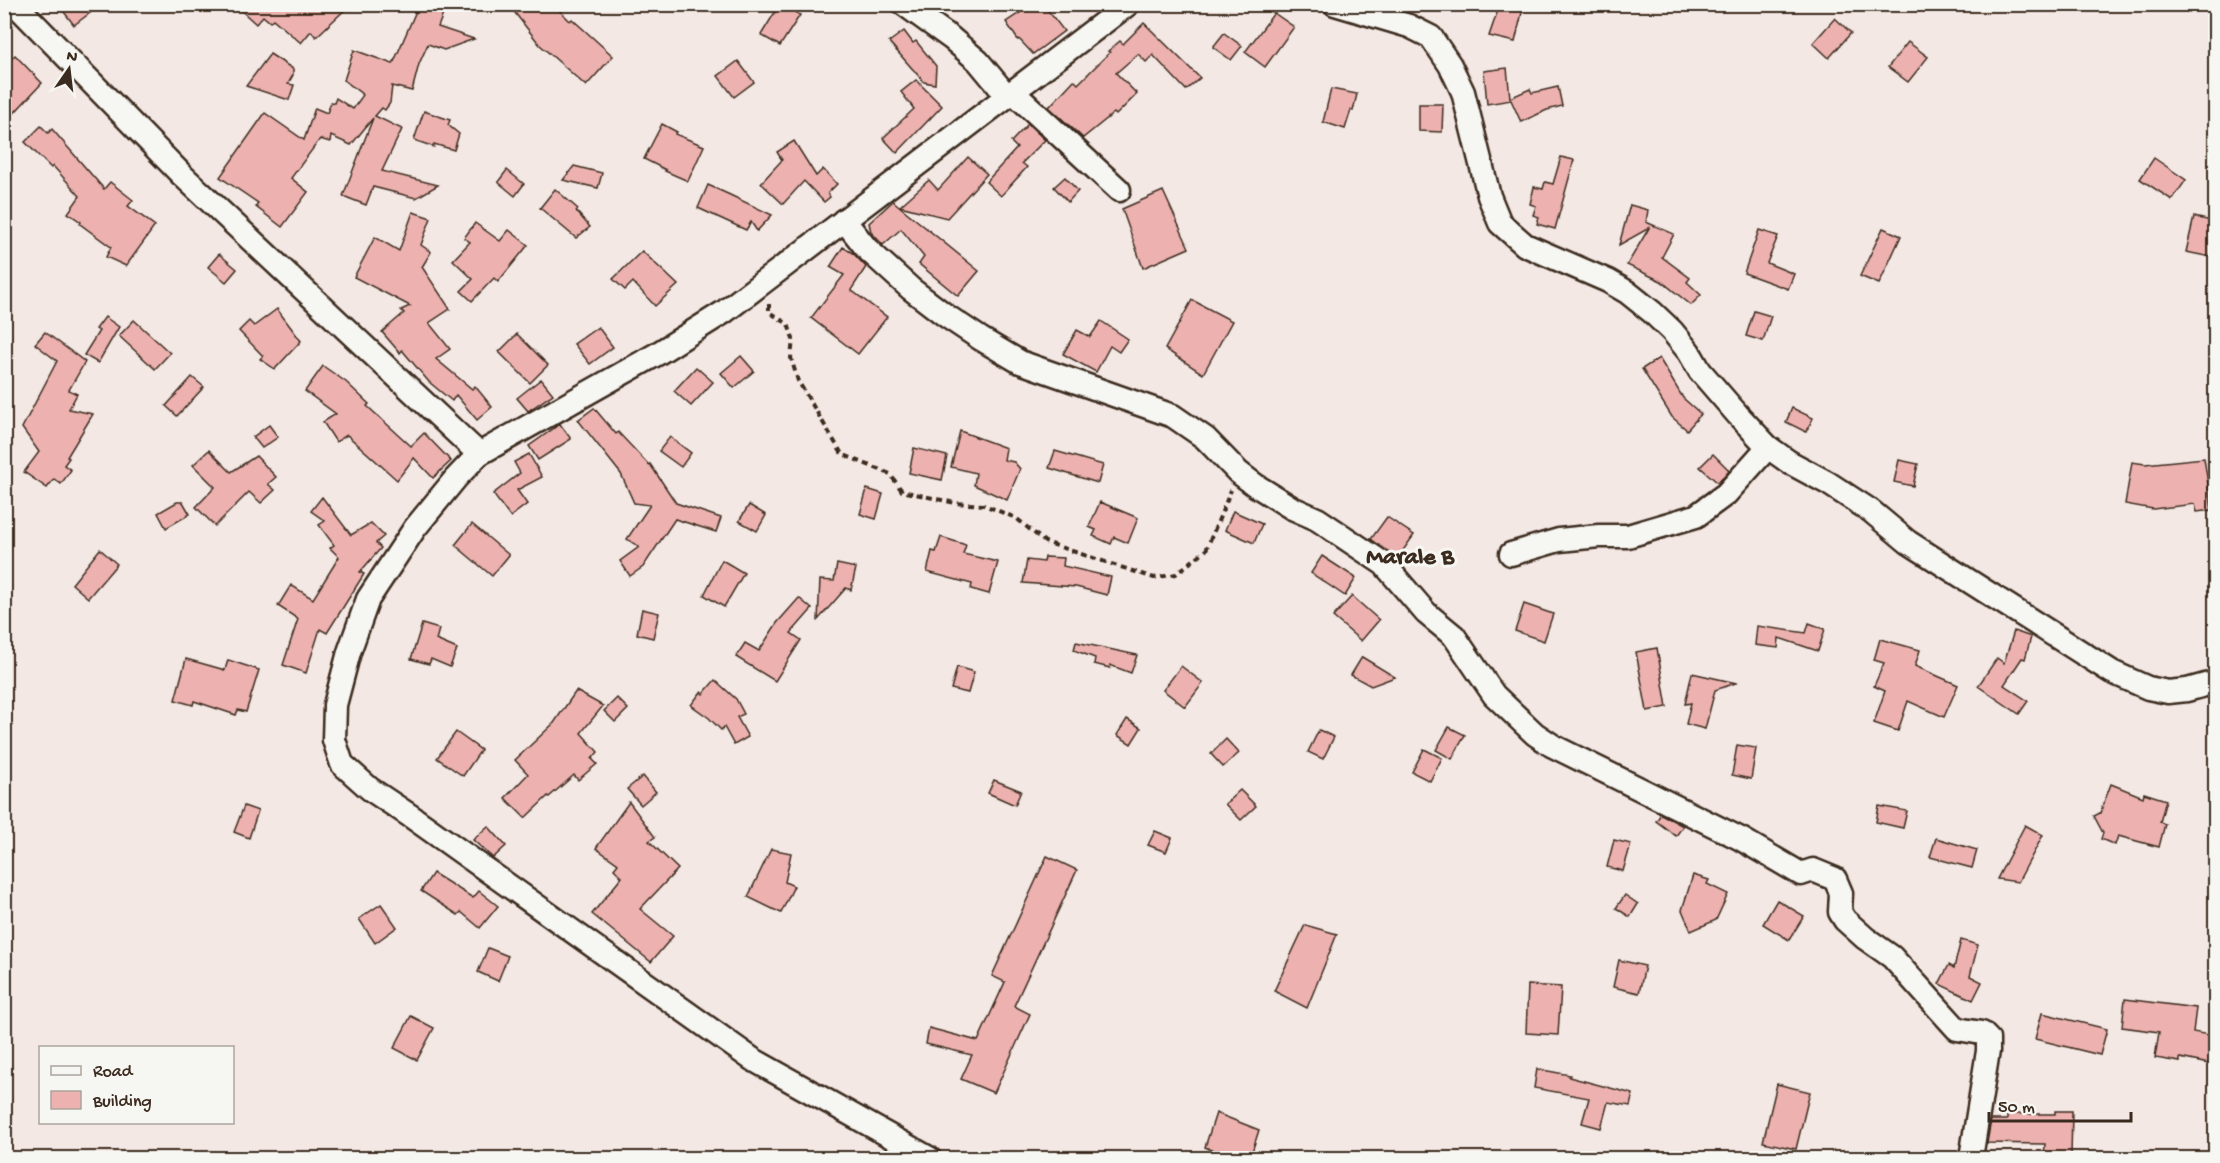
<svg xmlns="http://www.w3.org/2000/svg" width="2220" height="1163" font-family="'Gochi Hand',sans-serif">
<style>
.building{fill:#edb2af;stroke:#3b2a1e;stroke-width:1.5}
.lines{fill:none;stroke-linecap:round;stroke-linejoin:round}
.minor-casing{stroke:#3b2a1e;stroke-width:27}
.path{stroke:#3b2a1e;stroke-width:4;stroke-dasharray:6 4.5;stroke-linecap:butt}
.minor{stroke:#f6f6f2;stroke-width:22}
.labels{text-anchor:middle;stroke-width:6;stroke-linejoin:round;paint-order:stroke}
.quarter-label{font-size:24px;font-weight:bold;fill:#3b2a1e;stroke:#f6f6f2}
</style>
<rect width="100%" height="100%" fill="#f4e8e5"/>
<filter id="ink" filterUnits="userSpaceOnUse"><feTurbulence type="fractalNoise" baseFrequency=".0167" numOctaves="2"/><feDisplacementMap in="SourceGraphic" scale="12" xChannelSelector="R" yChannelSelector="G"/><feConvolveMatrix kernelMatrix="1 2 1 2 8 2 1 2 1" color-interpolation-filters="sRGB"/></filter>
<g filter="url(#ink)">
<g class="building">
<polygon points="58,4 102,4 74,25"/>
<polygon points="234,4 351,4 316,37 311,31 301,43 273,19 270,22 263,16 256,24"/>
<polygon points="419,4 447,4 438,27 474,39 444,50 428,44 419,64 412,91 392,86 390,103 385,110 382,108 375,116 402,129 382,171 438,185 416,198 373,187 366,205 343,196 373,118 351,145 331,136 330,142 320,139 291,178 308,192 282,227 256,207 258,203 220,177 265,113 304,140 315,108 327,113 331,102 334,103 336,98 353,109 363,95 344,80 354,50 393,64"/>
<polygon points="508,4 553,4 570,21 572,19 613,56 586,86 540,45"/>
<polygon points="780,4 800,15 780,46 761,35"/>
<polygon points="1033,4 1043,4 1064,31 1033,54 1019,39 1018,40 1006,22"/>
<polygon points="1500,4 1524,4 1515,42 1489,36"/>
<polygon points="1274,13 1294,27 1265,67 1245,52"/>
<polygon points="1835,18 1851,33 1829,58 1813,43"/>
<polygon points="1144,23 1200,78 1186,90 1153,55 1146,62 1138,54 1116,73 1137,94 1116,115 1114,113 1083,138 1049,107 1074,80 1078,84 1110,52 1108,51 1120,41 1123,44"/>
<polygon points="904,31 913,43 916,41 936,66 935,84 924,82 889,42"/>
<polygon points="1224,33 1242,46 1231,60 1213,47"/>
<polygon points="1908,42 1928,57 1908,82 1888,67"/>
<polygon points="270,54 293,69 293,75 288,84 294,85 289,100 246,86"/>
<polygon points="15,55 42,83 4,124 4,65"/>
<polygon points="738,61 754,82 734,97 718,76"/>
<polygon points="1507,68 1510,98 1530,89 1532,93 1558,87 1562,106 1547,110 1521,122 1511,100 1487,104 1484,71"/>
<polygon points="916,80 942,106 897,153 883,138 914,109 901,92"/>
<polygon points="1331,89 1357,94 1353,111 1351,110 1345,129 1323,122"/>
<polygon points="1419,104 1443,104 1442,132 1419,131"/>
<polygon points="424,111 450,120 448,125 459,134 454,150 434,144 434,147 414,140"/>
<polygon points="662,124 677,132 675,134 704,146 688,181 665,171 666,170 644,159"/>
<polygon points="1028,124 1045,140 1022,163 1027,167 1001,196 986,182 1017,148 1011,142"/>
<polygon points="41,126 48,133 52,129 104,189 110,182 133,200 128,206 155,226 126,266 106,257 111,247 80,224 81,222 68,213 80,196 53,166 51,168 25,142"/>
<polygon points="794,141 816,176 823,169 837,184 828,193 830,197 824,202 804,181 783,204 761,183 782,160 777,152"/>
<polygon points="968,157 987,174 947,218 900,206 929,180 938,190"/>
<polygon points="1561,157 1574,160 1555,229 1537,224 1539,217 1533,215 1536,206 1530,204 1534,187 1543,189 1545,182 1553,184"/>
<polygon points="2154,158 2186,180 2172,200 2140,179"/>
<polygon points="574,166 602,173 598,188 563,180"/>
<polygon points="507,170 524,184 515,196 498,182"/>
<polygon points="1065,177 1078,191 1068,202 1054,187"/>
<polygon points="708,185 730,195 772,215 757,231 751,222 746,230 698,208"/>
<polygon points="555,189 578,209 576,211 590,227 576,238 540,208"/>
<polygon points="1163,191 1189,248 1143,268 1122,209"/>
<polygon points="893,201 979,271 958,296 919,264 924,257 901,229 883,245 871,232 869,223"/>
<polygon points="1630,205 1648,210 1646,222 1674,234 1662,257 1690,278 1687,282 1701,295 1691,305 1661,281 1627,265 1649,228 1619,245"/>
<polygon points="413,212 431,218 421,245 431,252 422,267 450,309 429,323 450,349 436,359 472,389 475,386 492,407 477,420 456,395 452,401 429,382 402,350 400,353 382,332 404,313 401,310 410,306 354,277 375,237 399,251"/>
<polygon points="2194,217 2216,222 2216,258 2186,252"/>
<polygon points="475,223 500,241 509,230 528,245 498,282 494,278 472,301 461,291 473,279 453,260 470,242 464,238"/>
<polygon points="1883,228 1901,236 1879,284 1860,276"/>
<polygon points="1759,230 1778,236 1767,263 1794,274 1788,289 1744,273"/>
<polygon points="843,247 854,254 866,267 851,290 887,317 858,354 811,318 844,275 830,267"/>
<polygon points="642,251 678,285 655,306 633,282 625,290 613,279"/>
<polygon points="219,254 237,269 226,282 208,267"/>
<polygon points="1192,300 1232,321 1203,374 1165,349"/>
<polygon points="277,309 301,341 275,369 260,359 263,356 239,331 249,321 254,326"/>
<polygon points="1754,311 1771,316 1763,341 1746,336"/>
<polygon points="105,317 119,327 98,363 84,355 99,331 96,329"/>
<polygon points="134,320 170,353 155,369 119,336"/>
<polygon points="1101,321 1128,339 1119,352 1110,346 1096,372 1063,354 1077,330 1090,337"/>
<polygon points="598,327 613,347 590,364 574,344"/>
<polygon points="45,332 85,362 69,390 77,394 69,409 93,414 67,457 69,458 64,465 71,470 61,484 54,479 47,488 24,472 39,452 22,428 57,361 35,344"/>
<polygon points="517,334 548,365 530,383 499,352"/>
<polygon points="741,356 754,371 734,388 721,373"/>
<polygon points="1659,358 1683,398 1701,414 1687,430 1672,417 1642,369"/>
<polygon points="323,366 346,382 369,404 367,406 411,446 424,433 451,461 433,478 414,458 397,480 347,435 336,442 323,422 336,414 305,391"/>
<polygon points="696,367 713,382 691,406 674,391"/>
<polygon points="192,377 204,387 177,416 166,406"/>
<polygon points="541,379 553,394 528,411 517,398"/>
<polygon points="594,408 616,434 618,432 649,465 650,464 676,503 721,518 716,532 675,519 643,567 630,576 620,561 639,547 627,539 650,505 634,503 621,474 578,420"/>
<polygon points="1792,408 1813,418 1806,432 1786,422"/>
<polygon points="560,424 571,439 538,460 529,446"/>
<polygon points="269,425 278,437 262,448 253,437"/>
<polygon points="960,431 1006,448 1004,460 1014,462 1020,469 1007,500 974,485 976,473 951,467"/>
<polygon points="670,437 691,453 681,467 659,451"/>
<polygon points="914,448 947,456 942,480 909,473"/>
<polygon points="209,450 231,472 256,456 276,477 268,484 275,490 261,503 249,492 215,526 196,507 215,487 193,465"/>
<polygon points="1055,451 1103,465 1098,483 1049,468"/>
<polygon points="529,454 542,477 517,490 527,504 510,517 493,494 520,473 514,462"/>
<polygon points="1713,454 1729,470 1718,483 1700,467"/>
<polygon points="2204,458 2212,510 2197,512 2195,504 2153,509 2125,504 2132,462 2145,464"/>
<polygon points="1899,460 1918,464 1913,486 1894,482"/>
<polygon points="867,489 883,494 876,519 860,514"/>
<polygon points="322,497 351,535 371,523 384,536 376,543 381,548 360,572 364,574 327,633 320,629 306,673 283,665 298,619 278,606 291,585 313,599 339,557 330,548 334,545 319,525 325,521 311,511"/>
<polygon points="177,502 183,502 190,514 166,528 158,513"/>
<polygon points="1100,502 1138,518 1128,543 1114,537 1111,544 1093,536 1096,530 1089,527"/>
<polygon points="749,505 766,515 757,531 739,521"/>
<polygon points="1233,511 1262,524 1254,543 1225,530"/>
<polygon points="1387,517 1414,535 1397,559 1371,539"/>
<polygon points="472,524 509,555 492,576 455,545"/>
<polygon points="941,537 966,545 963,554 998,562 989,594 971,589 972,584 927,572 932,551 936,552"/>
<polygon points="100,549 117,564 88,598 72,584"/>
<polygon points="1322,556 1356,578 1345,596 1311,573"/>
<polygon points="1045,557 1064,558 1063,566 1111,577 1107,595 1076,587 1023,583 1027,560 1044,562"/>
<polygon points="722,560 744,573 724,607 704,595"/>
<polygon points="837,564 856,568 851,590 846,588 818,620 820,580 834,581"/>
<polygon points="1352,596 1379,620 1361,641 1333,617"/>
<polygon points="799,598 812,609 791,633 801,640 775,681 736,657 745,643 759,651 777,623"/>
<polygon points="1524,604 1553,614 1544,641 1515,631"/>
<polygon points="642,609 659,613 653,638 637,634"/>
<polygon points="1809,623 1825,629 1818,651 1779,638 1778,648 1755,645 1757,626 1806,633"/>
<polygon points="422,624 439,629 436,640 457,649 450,667 431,659 429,664 411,659"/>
<polygon points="2014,631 2031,637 2025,659 2022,658 2004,685 2028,701 2019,714 1978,686 1997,658 2004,663"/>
<polygon points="1880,639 1920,650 1915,666 1958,685 1944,717 1908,701 1898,731 1874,723 1885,691 1874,686 1884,663 1874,660"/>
<polygon points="1076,642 1137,655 1131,673 1110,665 1110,668 1094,664 1095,658 1074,650"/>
<polygon points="1657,648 1667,707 1647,711 1636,652"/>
<polygon points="1362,657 1395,677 1371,686 1351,675"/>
<polygon points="186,659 225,670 228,660 259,670 246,712 238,710 236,715 194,701 193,705 175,700"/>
<polygon points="1181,666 1203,683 1185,707 1163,690"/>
<polygon points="957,667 974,672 968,693 951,689"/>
<polygon points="1692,673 1736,683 1715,690 1705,729 1686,724 1691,703 1685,704"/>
<polygon points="715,680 736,699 744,714 737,717 748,737 734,745 724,727 721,730 709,718 691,705 701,692 703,694"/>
<polygon points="576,691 603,706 581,733 598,752 592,759 597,764 578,780 574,775 549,797 548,796 525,818 505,798 528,774 515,760 554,723"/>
<polygon points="617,698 628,709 615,722 604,711"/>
<polygon points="1127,719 1141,728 1131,744 1117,735"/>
<polygon points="1449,727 1465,735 1452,759 1436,750"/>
<polygon points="1319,730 1334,737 1323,759 1308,752"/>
<polygon points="456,732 481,750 463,776 437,758"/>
<polygon points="1226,739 1239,753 1223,767 1211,754"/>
<polygon points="1737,745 1756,748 1751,779 1732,775"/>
<polygon points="1424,749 1442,758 1430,781 1412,772"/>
<polygon points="643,776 656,792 641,805 627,789"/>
<polygon points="994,780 1021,791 1015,805 988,793"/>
<polygon points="2111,784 2143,797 2144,793 2166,800 2160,822 2165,824 2159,847 2118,836 2115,845 2101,839 2103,833 2094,816 2100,813"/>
<polygon points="1240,790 1256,806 1241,820 1225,804"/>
<polygon points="629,802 655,837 649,841 678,869 640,909 673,936 651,962 592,914 622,877 614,869 618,864 596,848"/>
<polygon points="244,806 258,811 249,838 234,832"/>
<polygon points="1879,806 1907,811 1903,828 1876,822"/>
<polygon points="1661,814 1683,826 1676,836 1656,821"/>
<polygon points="2025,825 2043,835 2018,882 1997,879"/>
<polygon points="488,826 506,846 493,858 473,840"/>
<polygon points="1155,831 1172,838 1166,852 1148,845"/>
<polygon points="1936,838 1977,850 1972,868 1930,857"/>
<polygon points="1614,840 1631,844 1623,871 1607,867"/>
<polygon points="771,849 791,853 785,882 794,886 781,913 748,897"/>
<polygon points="1047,856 1077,870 1014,1006 1030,1014 994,1093 961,1079 972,1055 926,1044 929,1028 978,1041 1005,982 992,976"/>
<polygon points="433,873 473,898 479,891 498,906 480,928 461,912 458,915 421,891"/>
<polygon points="1693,875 1709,880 1707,884 1728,894 1716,920 1691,931 1682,910"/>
<polygon points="1625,895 1638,904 1630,917 1616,908"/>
<polygon points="1777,900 1804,916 1789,940 1763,924"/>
<polygon points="381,904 397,927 375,943 359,919"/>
<polygon points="1305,925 1337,934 1307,1008 1274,991"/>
<polygon points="1961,940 1978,945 1970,976 1982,982 1973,1000 1939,984 1949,965 1954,968"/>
<polygon points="488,948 508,956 498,981 478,972"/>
<polygon points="1619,960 1645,966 1639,993 1613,987"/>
<polygon points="1528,985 1561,987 1558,1035 1526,1033"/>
<polygon points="2125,999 2196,1008 2193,1032 2214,1036 2209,1064 2180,1058 2180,1062 2155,1058 2159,1032 2122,1027"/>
<polygon points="2042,1013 2107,1029 2100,1055 2035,1039"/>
<polygon points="411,1016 434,1028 417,1060 394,1048"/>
<polygon points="1537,1069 1570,1075 1569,1077 1633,1094 1630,1106 1608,1102 1601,1128 1582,1123 1589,1098 1534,1088"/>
<polygon points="1777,1084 1810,1092 1796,1149 1763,1142"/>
<polygon points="2055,1111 2072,1111 2071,1158 2044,1158 2045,1144 1987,1143 1991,1120 2007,1120 2007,1114 2055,1114"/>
<polygon points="1216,1113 1259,1130 1250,1158 1230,1158 1205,1147"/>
</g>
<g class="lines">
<defs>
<g id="minor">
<polyline points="15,4 183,176 479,454 657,354 724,312 1128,4"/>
<polyline points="904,4 951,38 978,61 1007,96"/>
<polyline points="1335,4 1409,26 1431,37 1450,65 1463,92 1489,196 1500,223 1525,245 1608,281 1627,292 1652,312 1672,331 1689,352 1700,371 1738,415 1768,447 1789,462 1828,483 1871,511 1908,542 1944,565 2112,672 2148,688 2168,692 2187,690 2216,682"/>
<polyline points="1013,92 1119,190"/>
<polyline points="844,220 867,249 911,289 945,315 981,339 1020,362 1173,416 1205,438 1238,472 1255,485 1292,508 1317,519 1384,564 1426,613 1454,636 1494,695 1535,734 1553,746 1741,839 1801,874 1813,870 1835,879 1841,893 1840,912 1845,920 1865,938 1892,957 1957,1029 1982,1033 1988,1039 1988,1051 1971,1158"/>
<polyline points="479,454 456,478 415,528 368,599 349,652 335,705 334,740 342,764 370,789 412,817 752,1059 929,1158"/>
<polyline points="1511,554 1559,540 1599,536 1628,536 1696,516 1726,494 1768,447"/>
</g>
</defs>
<use href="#minor" class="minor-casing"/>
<polyline class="path" points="769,304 769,312 788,324 793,339 791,358 798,381 842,454 890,474 902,491 955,503 984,505 1016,518 1045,542 1154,578 1176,574 1206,550 1231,490"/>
<use href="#minor" class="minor"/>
</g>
</g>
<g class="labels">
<g class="quarter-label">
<text x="1410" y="563">Marale B</text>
</g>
</g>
<rect width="2220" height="1163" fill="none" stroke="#f6f6f2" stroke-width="24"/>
<rect x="12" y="12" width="2196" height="1139" fill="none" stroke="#3b2a1e" stroke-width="2" filter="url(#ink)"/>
<rect x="39" y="1046" width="195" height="78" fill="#f6f6f2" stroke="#aba49d" stroke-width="1.5"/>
<rect x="51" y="1066" width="30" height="9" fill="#f6f6f2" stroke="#aba49d" stroke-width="1.5"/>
<text x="93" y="1076" font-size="18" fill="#3b2a1e">Road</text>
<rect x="51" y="1091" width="30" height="18" fill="#edb2af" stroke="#aba49d" stroke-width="1.5"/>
<text x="93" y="1106" font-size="18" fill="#3b2a1e">Building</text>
<g transform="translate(69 69) rotate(14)" stroke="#f6f6f2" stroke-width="4.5" paint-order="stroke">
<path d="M0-4.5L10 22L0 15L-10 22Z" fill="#3b2a1e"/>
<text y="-9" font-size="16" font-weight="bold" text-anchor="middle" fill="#3b2a1e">N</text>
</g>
<path d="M1989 1112v9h142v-9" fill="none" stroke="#3b2a1e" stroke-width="3"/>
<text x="1998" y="1112" font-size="18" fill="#3b2a1e" stroke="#f6f6f2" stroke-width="4.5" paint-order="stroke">50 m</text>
</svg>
